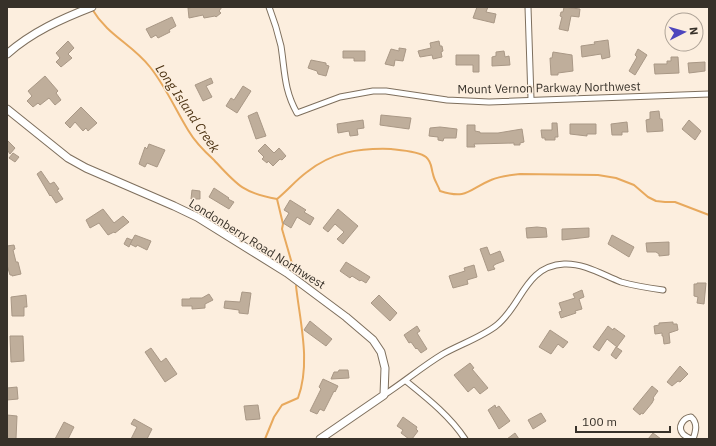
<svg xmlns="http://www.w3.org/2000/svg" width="716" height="446" font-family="'IBM Plex Sans',sans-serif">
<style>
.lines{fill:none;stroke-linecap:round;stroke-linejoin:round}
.stream{stroke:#e8a95d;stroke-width:2}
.building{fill:#bfae9b;stroke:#a99886}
.street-casing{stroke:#7e6f5d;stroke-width:7}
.secondary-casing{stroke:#7e6f5d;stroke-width:9}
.street{stroke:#fff;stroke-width:5}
.secondary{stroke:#fff;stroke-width:7}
.labels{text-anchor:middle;stroke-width:3;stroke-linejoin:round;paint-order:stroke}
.street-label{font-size:12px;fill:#373129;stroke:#fceede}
.water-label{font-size:13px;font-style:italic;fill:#4a300f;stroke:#fceede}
</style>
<rect width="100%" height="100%" fill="#fceede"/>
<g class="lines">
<g class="stream">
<path d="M92 9C108 36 132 44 150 67 166 87 175 109 188 130 195 142 204 151 214 160 237 185 243 193 277 199 288 190 296 180 307 172 332 152 359 148 391 149 400 150 419 151 426 157 432 162 431 168 433 174 434 180 438 185 440 191 468 200 469 189 491 180 500 176 510 175 520 174L598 175 616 178 634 185 648 197 656 201 665 202H675L709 215"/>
<polyline points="277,199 283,224 282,229 293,267"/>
<path d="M265 439 274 417 282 405 298 398C311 363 300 322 296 286"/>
</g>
</g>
<g class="building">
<polygon points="194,7 222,7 219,11 221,13 216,17 215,16 204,18 203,15 189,18 188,8"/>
<polygon points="477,7 488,7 486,12 496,14 494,23 473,18"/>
<polygon points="564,7 580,9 579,17 571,16 568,31 559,29 562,17 560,16 561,12 563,12"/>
<polygon points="172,17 176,26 169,30 170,32 158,38 156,35 151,38 146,29"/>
<polygon points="608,40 610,57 602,59 601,54 582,57 581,46 595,44 594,42"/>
<polygon points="68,41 74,48 68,54 72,58 61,67 56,62 60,58 56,53"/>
<polygon points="439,41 440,46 442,46 443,51 441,52 442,57 433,59 432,55 420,57 418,51 431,48 430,43"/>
<polygon points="399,48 406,49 403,61 395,60 394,66 385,64 391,49 399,51"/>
<polygon points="638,49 647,55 635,75 629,71 637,57 635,55"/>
<polygon points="343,51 365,51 365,61 354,61 354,58 343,58"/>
<polygon points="504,51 505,57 509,56 510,65 492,66 492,57 496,56 496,52"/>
<polygon points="553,52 572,55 573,71 558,73 558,75 551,75 550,58 552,58"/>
<polygon points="456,55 479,55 479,72 473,72 473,65 456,65"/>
<polygon points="671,57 678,57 679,73 655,74 654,64 667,64 667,61 671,61"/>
<polygon points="311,60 326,63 326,65 329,66 326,76 318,74 317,71 308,68"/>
<polygon points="705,62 705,71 689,73 688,63"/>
<polygon points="45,76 58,91 56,93 61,100 55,105 49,98 40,105 38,103 33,107 27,101 32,96 28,91"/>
<polygon points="211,78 213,83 206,86 212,97 203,101 195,85"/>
<polygon points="243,86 251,91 237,113 226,106 231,98 234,100"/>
<polygon points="81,107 97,123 88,131 86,128 83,131 75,122 70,128 65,123"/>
<polygon points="659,111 660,119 662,119 663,131 647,132 646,120 650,119 650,112"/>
<polygon points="257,112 266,136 256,139 248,116"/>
<polygon points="381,115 411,118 409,129 380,125"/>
<polygon points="363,120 364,128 357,129 358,135 350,136 349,131 338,133 337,124"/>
<polygon points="689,120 701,131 695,140 682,129"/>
<polygon points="627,122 628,132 622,132 622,135 612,135 611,124"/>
<polygon points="552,123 557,123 558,137 555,137 555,140 545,140 545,138 542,138 541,130 552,130"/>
<polygon points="570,124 596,124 596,134 587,134 587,136 570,134"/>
<polygon points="467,125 475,125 475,131 480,132 480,133 498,133 522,129 524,142 520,143 520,145 514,145 514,143 474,144 475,147 467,147"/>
<polygon points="440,127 457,129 456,138 444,138 443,141 438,140 438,137 429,136 430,128"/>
<polygon points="7,140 15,148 10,154 8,151 7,152"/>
<polygon points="149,144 165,150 157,167 147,163 145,167 139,164 145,147 147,149"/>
<polygon points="265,144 274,153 279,148 286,156 282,160 280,159 273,166 268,161 267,163 262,159 264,157 258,151"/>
<polygon points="13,153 19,157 15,162 9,158"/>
<polygon points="41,171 50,184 54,182 59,189 57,190 63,199 56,203 51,195 50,196 37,174"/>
<polygon points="214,188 229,198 228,199 234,202 229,209 209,197"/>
<polygon points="192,190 200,191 200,199 191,199"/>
<polygon points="290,200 306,210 304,212 314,218 310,225 297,217 291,228 283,223 289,213 284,210"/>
<polygon points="103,209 114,223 123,216 129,222 115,233 114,232 108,235 99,223 90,228 86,220"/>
<polygon points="338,209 358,226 343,244 337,239 344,232 335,224 328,232 323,228"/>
<polygon points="537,227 546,228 547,237 527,238 526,228"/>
<polygon points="589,228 589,237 562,240 562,229"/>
<polygon points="135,235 151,241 147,250 137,245 136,247 130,244"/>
<polygon points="612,235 634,247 629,257 608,244"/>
<polygon points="127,238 132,240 129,247 124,244"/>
<polygon points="669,242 669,255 659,256 659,254 656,252 647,252 646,243"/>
<polygon points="14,245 15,249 13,250 16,262 18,262 21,274 12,276 12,275 10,275 7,265 7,246"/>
<polygon points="487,247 490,255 500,251 504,261 496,264 493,266 495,269 488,271 480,249"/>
<polygon points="346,262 370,277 366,283 361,280 360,281 352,276 350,278 340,271"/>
<polygon points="474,265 477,277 467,280 468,284 453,288 449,276 465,271 464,268"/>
<polygon points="697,283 706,283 704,304 697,303 698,297 694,296 694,284 697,284"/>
<polygon points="582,290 584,297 579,299 582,309 575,311 576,313 561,318 559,312 562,311 559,303 575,298 573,294"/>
<polygon points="242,292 251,293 248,314 239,313 239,310 224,308 225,301 240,302"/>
<polygon points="209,294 213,300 205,304 205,308 192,309 192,306 182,306 182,299 190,299 190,298 202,298"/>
<polygon points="26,295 27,307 24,307 24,316 12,316 11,297"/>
<polygon points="379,295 397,313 390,321 371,303"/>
<polygon points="310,321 332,339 326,346 304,330"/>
<polygon points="673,322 673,324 677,324 678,330 669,333 670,343 664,344 663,336 662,336 662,333 655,334 654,326 659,325 659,323"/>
<polygon points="417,326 420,331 417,333 427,349 421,353 417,348 416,349 411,342 409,343 404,335"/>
<polygon points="608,326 613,330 614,328 625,336 617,347 607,339 599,351 593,347"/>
<polygon points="550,330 568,342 563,348 558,344 551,354 539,347"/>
<polygon points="10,336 23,336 24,361 11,362"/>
<polygon points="616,347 622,351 616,359 611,355"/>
<polygon points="151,348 161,362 166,358 177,374 165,382 145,352"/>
<polygon points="470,363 474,368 472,369 488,388 480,394 474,387 468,392 454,375"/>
<polygon points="680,366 688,374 680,382 678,381 672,386 667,382"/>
<polygon points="339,370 348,370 349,378 331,379 334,372 338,372"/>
<polygon points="323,379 338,386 335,392 334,391 324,411 320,409 317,414 310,411 321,389 319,387"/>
<polygon points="652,386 658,391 653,398 654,399 652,403 643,414 641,413 640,415 633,409"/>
<polygon points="17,387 18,399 7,400 7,388"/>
<polygon points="258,405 260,419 246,420 244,406"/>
<polygon points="495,405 496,408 499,406 510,421 499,429 488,410"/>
<polygon points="541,413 546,421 533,429 528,420"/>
<polygon points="7,415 17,416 16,439 7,439"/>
<polygon points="403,417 417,427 416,429 418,431 412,439 409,439 401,433 403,430 397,426"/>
<polygon points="134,419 152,429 147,439 131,439 137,427 131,424"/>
<polygon points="64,422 74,427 68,439 55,439"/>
<polygon points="515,433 519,439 507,439"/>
<polygon points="653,433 661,439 648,439"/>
</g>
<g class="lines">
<defs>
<g id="street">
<path d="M269 7C274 20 278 33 281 46 285 72 284 90 297 113L340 97 373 91H386L447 100 489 102 709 94"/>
<polyline points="528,7 531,99"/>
<path d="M406 381C427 398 450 416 465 439"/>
<path d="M384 395C404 382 423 366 443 354 459 345 484 336 497 325 522 305 525 266 564 264 584 263 603 275 621 282 635 286 649 288 663 290"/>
<path d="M691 439C689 438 685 436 683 434 677 427 683 418 691 417 698 423 696 431 693 439"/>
</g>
<g id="secondary">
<path d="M7 54C32 32 61 19 92 7"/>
<polyline points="7,109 68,158 86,168 174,206 197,217 287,273 346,317 373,340 381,352 385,368 384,395 320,439"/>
</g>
</defs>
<use href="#street" class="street-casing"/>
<use href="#secondary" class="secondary-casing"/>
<use href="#street" class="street"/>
<use href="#secondary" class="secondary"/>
</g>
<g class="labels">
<g class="street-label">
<text transform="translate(549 88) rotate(-1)" y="4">Mount Vernon Parkway Northwest</text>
<text transform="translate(257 244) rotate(32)" y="4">Londonberry Road Northwest</text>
</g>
<g class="water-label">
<text transform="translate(188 108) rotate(56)" y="5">Long Island Creek</text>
</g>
</g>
<rect width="716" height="446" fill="none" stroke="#373129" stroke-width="16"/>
<g transform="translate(684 32) rotate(84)"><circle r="19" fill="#fceede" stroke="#ada296"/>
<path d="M0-3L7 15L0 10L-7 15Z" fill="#4e46bd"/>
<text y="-6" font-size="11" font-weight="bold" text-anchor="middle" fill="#373129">N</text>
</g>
<path d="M576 426v6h94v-6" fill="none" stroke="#373129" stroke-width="2"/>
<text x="582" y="426" font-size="12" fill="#373129" stroke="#fceede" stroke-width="3" paint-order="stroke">100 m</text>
</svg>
